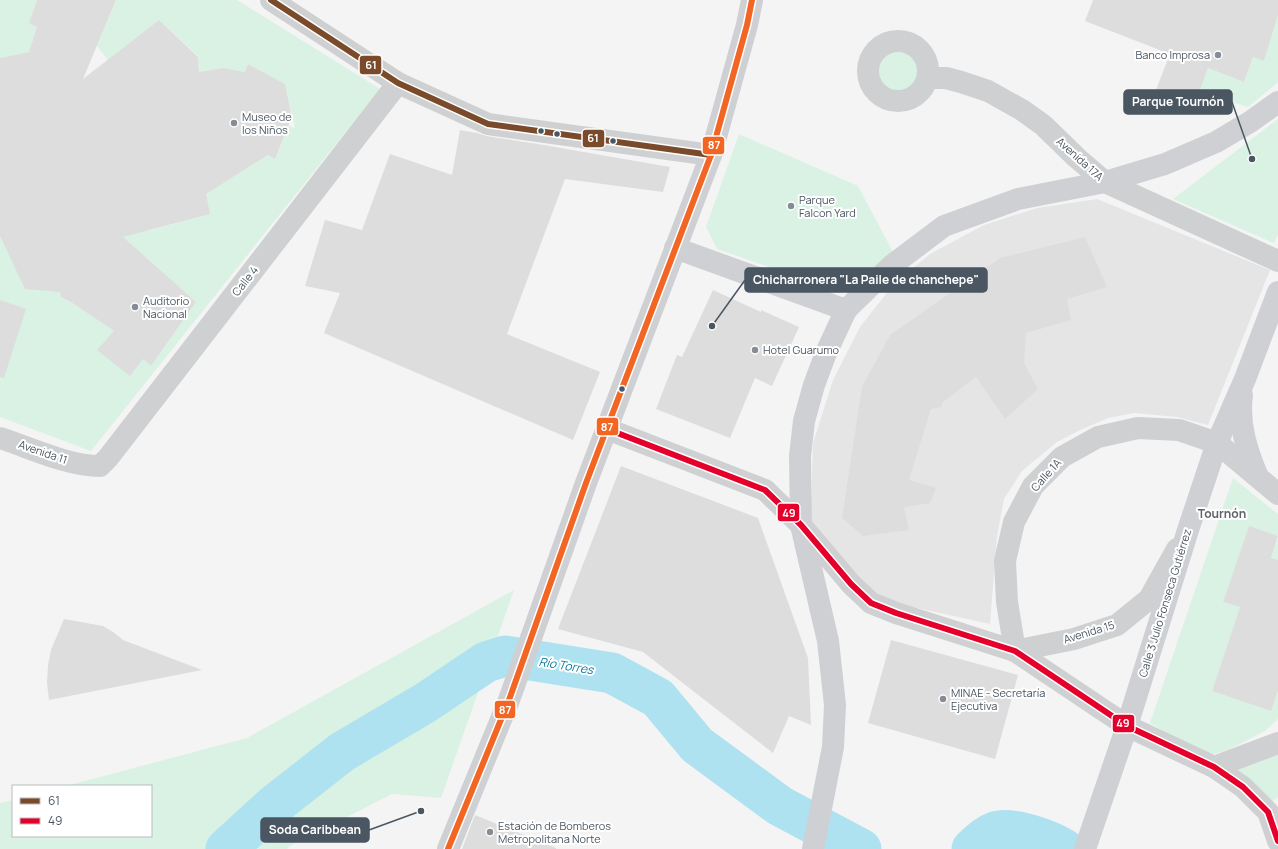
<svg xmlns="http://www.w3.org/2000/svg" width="1278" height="849" font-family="Manrope,sans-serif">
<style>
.education{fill:#e6e5e6}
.green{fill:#d9f2e3}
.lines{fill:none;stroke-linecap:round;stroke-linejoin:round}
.river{stroke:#aee2f0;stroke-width:41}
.building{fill:#ddddde}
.street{stroke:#ced0d2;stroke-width:22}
.secondary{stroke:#ced0d4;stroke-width:22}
.bus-1-casing{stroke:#fff;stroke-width:9}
.bus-2-casing{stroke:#fff;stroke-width:9}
.bus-3-casing{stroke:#fff;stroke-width:9}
.bus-1{stroke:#7a4b2a;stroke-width:6}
.bus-2{stroke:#e4002b;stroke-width:6}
.bus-3{stroke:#f26522;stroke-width:6}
.poi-dot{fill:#868d94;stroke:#fff;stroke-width:1.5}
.bus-dot{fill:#4a5661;stroke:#fff;stroke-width:1.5}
.labels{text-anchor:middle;stroke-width:4;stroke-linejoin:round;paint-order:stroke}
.poi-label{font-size:11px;fill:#4a5661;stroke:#fff;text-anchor:start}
.street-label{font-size:11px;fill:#4a5661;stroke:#fff}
.neighbourhood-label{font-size:12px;font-weight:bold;fill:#5f6368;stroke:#fff}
.water-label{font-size:12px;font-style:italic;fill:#0c7c9b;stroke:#fff}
.leader{fill:none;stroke:#4a5661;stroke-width:1.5}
.callout-dot{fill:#4a5661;stroke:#fff;stroke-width:1.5}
.callout{fill:#4a5661;stroke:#4a5661;stroke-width:1.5}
.callout-label{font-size:12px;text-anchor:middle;font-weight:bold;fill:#fff}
.line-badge{stroke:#fff;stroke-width:1.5}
.badge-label{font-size:11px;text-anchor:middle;font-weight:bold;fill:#fff}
</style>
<rect width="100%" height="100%" fill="#f4f4f4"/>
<polygon class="education" points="1097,199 1270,270 1208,425 1177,417 1134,413 1108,418 1078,431 1057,442 1022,471 1004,499 997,536 990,624 876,599 811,523 813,443 833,380 860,327 894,284 930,254 984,225 1037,208"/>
<g class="green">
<polygon points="0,0 37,0 29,23 37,27 29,52 0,58"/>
<polygon points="116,0 237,0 380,89 91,451 0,417 0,237 5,222 57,284 62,297 71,302 114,331 151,366 196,302 121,236 133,178 148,231 209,214 198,159 233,177 268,155 275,159 289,126 295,128 285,84 248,64 245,72 223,68 199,72 198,56 159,20 108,60 97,46"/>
<polygon points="1278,15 1278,81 1277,83 1248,107 1199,92 1208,68 1244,82 1253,57 1264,61"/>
<circle cx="899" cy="71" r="23"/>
<polygon points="1278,119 1278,235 1274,243 1173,199"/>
<polygon points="739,134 858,186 894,254 842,292 717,249 706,227"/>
<polygon points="1233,478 1278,514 1278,536 1249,527 1223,602 1240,607 1212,691 1271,711 1278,691 1278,719 1265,731 1230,749 1208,756 1150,723"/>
<polygon points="1278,538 1278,560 1271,558"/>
<polygon points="514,590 441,798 392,794 290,846 287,849 0,849 0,803 13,800 13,836 151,836 151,786 66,786 247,738"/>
<polygon points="1278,754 1278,797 1272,802 1237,769"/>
</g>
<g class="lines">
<g class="river">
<polyline points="226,849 273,806 342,752 425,703 486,662 505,656 612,673 658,698 697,745 780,806 861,849"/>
<path d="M972 849C978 843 987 835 995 832 1012 826 1049 840 1064 849"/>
</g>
</g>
<g class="building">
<polygon points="37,0 116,0 83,79 159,20 198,57 199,72 223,68 245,72 248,64 285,84 292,117 275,159 268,155 206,194 210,214 123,237 196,302 151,366 143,359 130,376 97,350 114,331 71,302 61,297 60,292 25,289 0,236 0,58 29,52 37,27 29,23"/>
<polygon points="1093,0 1278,0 1278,15 1264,61 1253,57 1244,82 1208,68 1193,109 1154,95 1170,54 1085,21"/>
<polygon points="460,130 477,133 486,136 538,144 670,167 663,192 565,179 507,334 600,372 573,440 324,333 340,293 305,286 325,220 362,230 390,154 452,175"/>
<polygon points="1085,237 1107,287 1067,299 1071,320 1026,333 1024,363 1038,389 1005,419 976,377 943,402 941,407 931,409 909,480 936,488 930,503 904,507 909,530 863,536 842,518 862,387 890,335 1000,258"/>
<polygon points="713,290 761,312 761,310 799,327 772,386 755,378 730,438 656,409 677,355 682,357"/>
<polygon points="0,300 26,309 4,378 0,377"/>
<polygon points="621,466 758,518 808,658 811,725 789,716 773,753 643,652 558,629"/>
<polygon points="1249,526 1278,536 1271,558 1278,560 1278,691 1271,711 1212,691 1240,607 1223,602"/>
<polygon points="64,619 103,626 113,632 123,640 202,670 49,700 47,683 48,665 51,650"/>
<polygon points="891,640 1018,675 995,759 868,723"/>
<polygon points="475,815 556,848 556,849 462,849"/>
</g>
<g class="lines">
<g class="street">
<polyline points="271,0 398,83 488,124 711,155"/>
<circle cx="898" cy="71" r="30"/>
<polyline points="929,78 946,78 961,82 988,91 1022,110 1043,125 1077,158 1105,182 1278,261"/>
<polyline points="607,429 765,490 801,525 851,584 871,603 896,613 1015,651 1127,726 1214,767 1243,787 1268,812 1278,841"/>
<path d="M0 438C31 448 68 466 100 466L108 458 398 83"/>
<polyline points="1015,651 1007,602 1005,561 1014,522 1033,486 1062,457 1098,437 1138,428 1179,430 1217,443 1278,494"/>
<polyline points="1015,651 1074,639 1117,625 1149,599 1177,549"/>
<polyline points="1214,767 1278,743"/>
</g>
<g class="secondary">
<polyline points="675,248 846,310"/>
<path d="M1242 395C1238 424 1247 451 1258 477"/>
<polyline points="448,849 509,700 586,483 711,155 747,25 752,0"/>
<polyline points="813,849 833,747 835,705 828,641 801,525 800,456 804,421 814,385 826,353 846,310 891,266 944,226 1018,199 1105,182 1165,164 1216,142 1250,122 1278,102"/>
<polyline points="1085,849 1127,726 1188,530 1217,443 1245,379 1278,292"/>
</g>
<defs>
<polyline id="bus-1" points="271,0 398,83 488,124 711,155"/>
<polyline id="bus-2" points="607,429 765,490 801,525 851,584 871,603 896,613 1015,651 1127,726 1214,767 1243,787 1268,812 1278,841"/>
<polyline id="bus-3" points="448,849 509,700 586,483 711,155 747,25 752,0"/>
</defs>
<use href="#bus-1" class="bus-1-casing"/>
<use href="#bus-2" class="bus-2-casing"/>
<use href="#bus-3" class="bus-3-casing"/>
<use href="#bus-1" class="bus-1"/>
<use href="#bus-2" class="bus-2"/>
<use href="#bus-3" class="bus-3"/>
</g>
<g class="poi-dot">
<circle cx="1218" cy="55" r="4"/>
<circle cx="234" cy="123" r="4"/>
<circle cx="791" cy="206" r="4"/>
<circle cx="135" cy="307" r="4"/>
<circle cx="755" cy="350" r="4"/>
<circle cx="943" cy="699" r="4"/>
<circle cx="490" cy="832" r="4"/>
</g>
<g class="bus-dot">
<circle cx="541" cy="131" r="3.5"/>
<circle cx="557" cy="134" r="3.5"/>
<circle cx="613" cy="141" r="3.5"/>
<circle cx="622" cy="389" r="3.5"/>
</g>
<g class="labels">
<g class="poi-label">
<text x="1210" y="59" text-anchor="end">Banco Improsa</text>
<text x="242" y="121">Museo de<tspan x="242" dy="13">los Niños</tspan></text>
<text x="799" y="204">Parque<tspan x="799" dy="13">Falcon Yard</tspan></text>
<text x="143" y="305">Auditorio<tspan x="143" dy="13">Nacional</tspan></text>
<text x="763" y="354">Hotel Guarumo</text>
<text x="951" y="697">MINAE - Secretaría<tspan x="951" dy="13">Ejecutiva</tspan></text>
<text x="498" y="830">Estación de Bomberos<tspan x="498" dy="13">Metropolitana Norte</tspan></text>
</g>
<g class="street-label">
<text transform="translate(1080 159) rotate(42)" y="4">Avenida 17A</text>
<text transform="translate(245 281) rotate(-52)" y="4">Calle 4</text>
<text transform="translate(43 452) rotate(19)" y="4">Avenida 11</text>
<text transform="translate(1046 475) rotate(-48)" y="4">Calle 1A</text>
<text transform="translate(1165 603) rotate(-73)" y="4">Calle 3 Julio Fonseca Gutiérrez</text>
<text transform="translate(1089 632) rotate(-17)" y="4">Avenida 15</text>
</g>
<g class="neighbourhood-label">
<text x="1222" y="518">Tournón</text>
</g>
<g class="water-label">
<text transform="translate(566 666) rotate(9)" y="4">Río Torres</text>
</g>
</g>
<path class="leader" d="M1252 159L1232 102M712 326L745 280M421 811L369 830"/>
<g class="callout-dot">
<circle cx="1252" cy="159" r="4"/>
<circle cx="712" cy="326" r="4"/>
<circle cx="421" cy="811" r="4"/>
</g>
<g class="callout">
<rect x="1124" y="90" width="108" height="24" rx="4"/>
<rect x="745" y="268" width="242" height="24" rx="4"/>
<rect x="261" y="818" width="108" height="24" rx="4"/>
</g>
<g class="callout-label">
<text x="1178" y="106">Parque Tournón</text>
<text x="866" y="284">Chicharronera "La Paile de chanchepe"</text>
<text x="315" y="834">Soda Caribbean</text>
</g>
<g class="line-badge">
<rect x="359" y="55" width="23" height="20" rx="4" fill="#7a4b2a"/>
<rect x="582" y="129" width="23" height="19" rx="4" fill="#7a4b2a"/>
<rect x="702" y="136" width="23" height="19" rx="4" fill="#f26522"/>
<rect x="596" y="417" width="23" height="19" rx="4" fill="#f26522"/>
<rect x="777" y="503" width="23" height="19" rx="4" fill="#e4002b"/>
<rect x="494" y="700" width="22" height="19" rx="4" fill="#f26522"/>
<rect x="1112" y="714" width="23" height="19" rx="4" fill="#e4002b"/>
</g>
<g class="badge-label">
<text x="371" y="69">61</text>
<text x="593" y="142">61</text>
<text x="714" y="149">87</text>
<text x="607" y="431">87</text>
<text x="789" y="517">49</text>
<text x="505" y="714">87</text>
<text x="1123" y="727">49</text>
</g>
<rect x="12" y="785" width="140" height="52" fill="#ffffff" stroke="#b7bbc0"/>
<rect x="20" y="798" width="20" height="6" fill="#7a4b2a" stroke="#b7bbc0"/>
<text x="48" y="805" font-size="12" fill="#4a5661">61</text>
<rect x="20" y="818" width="20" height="6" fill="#e4002b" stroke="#b7bbc0"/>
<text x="48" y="825" font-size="12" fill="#4a5661">49</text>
</svg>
